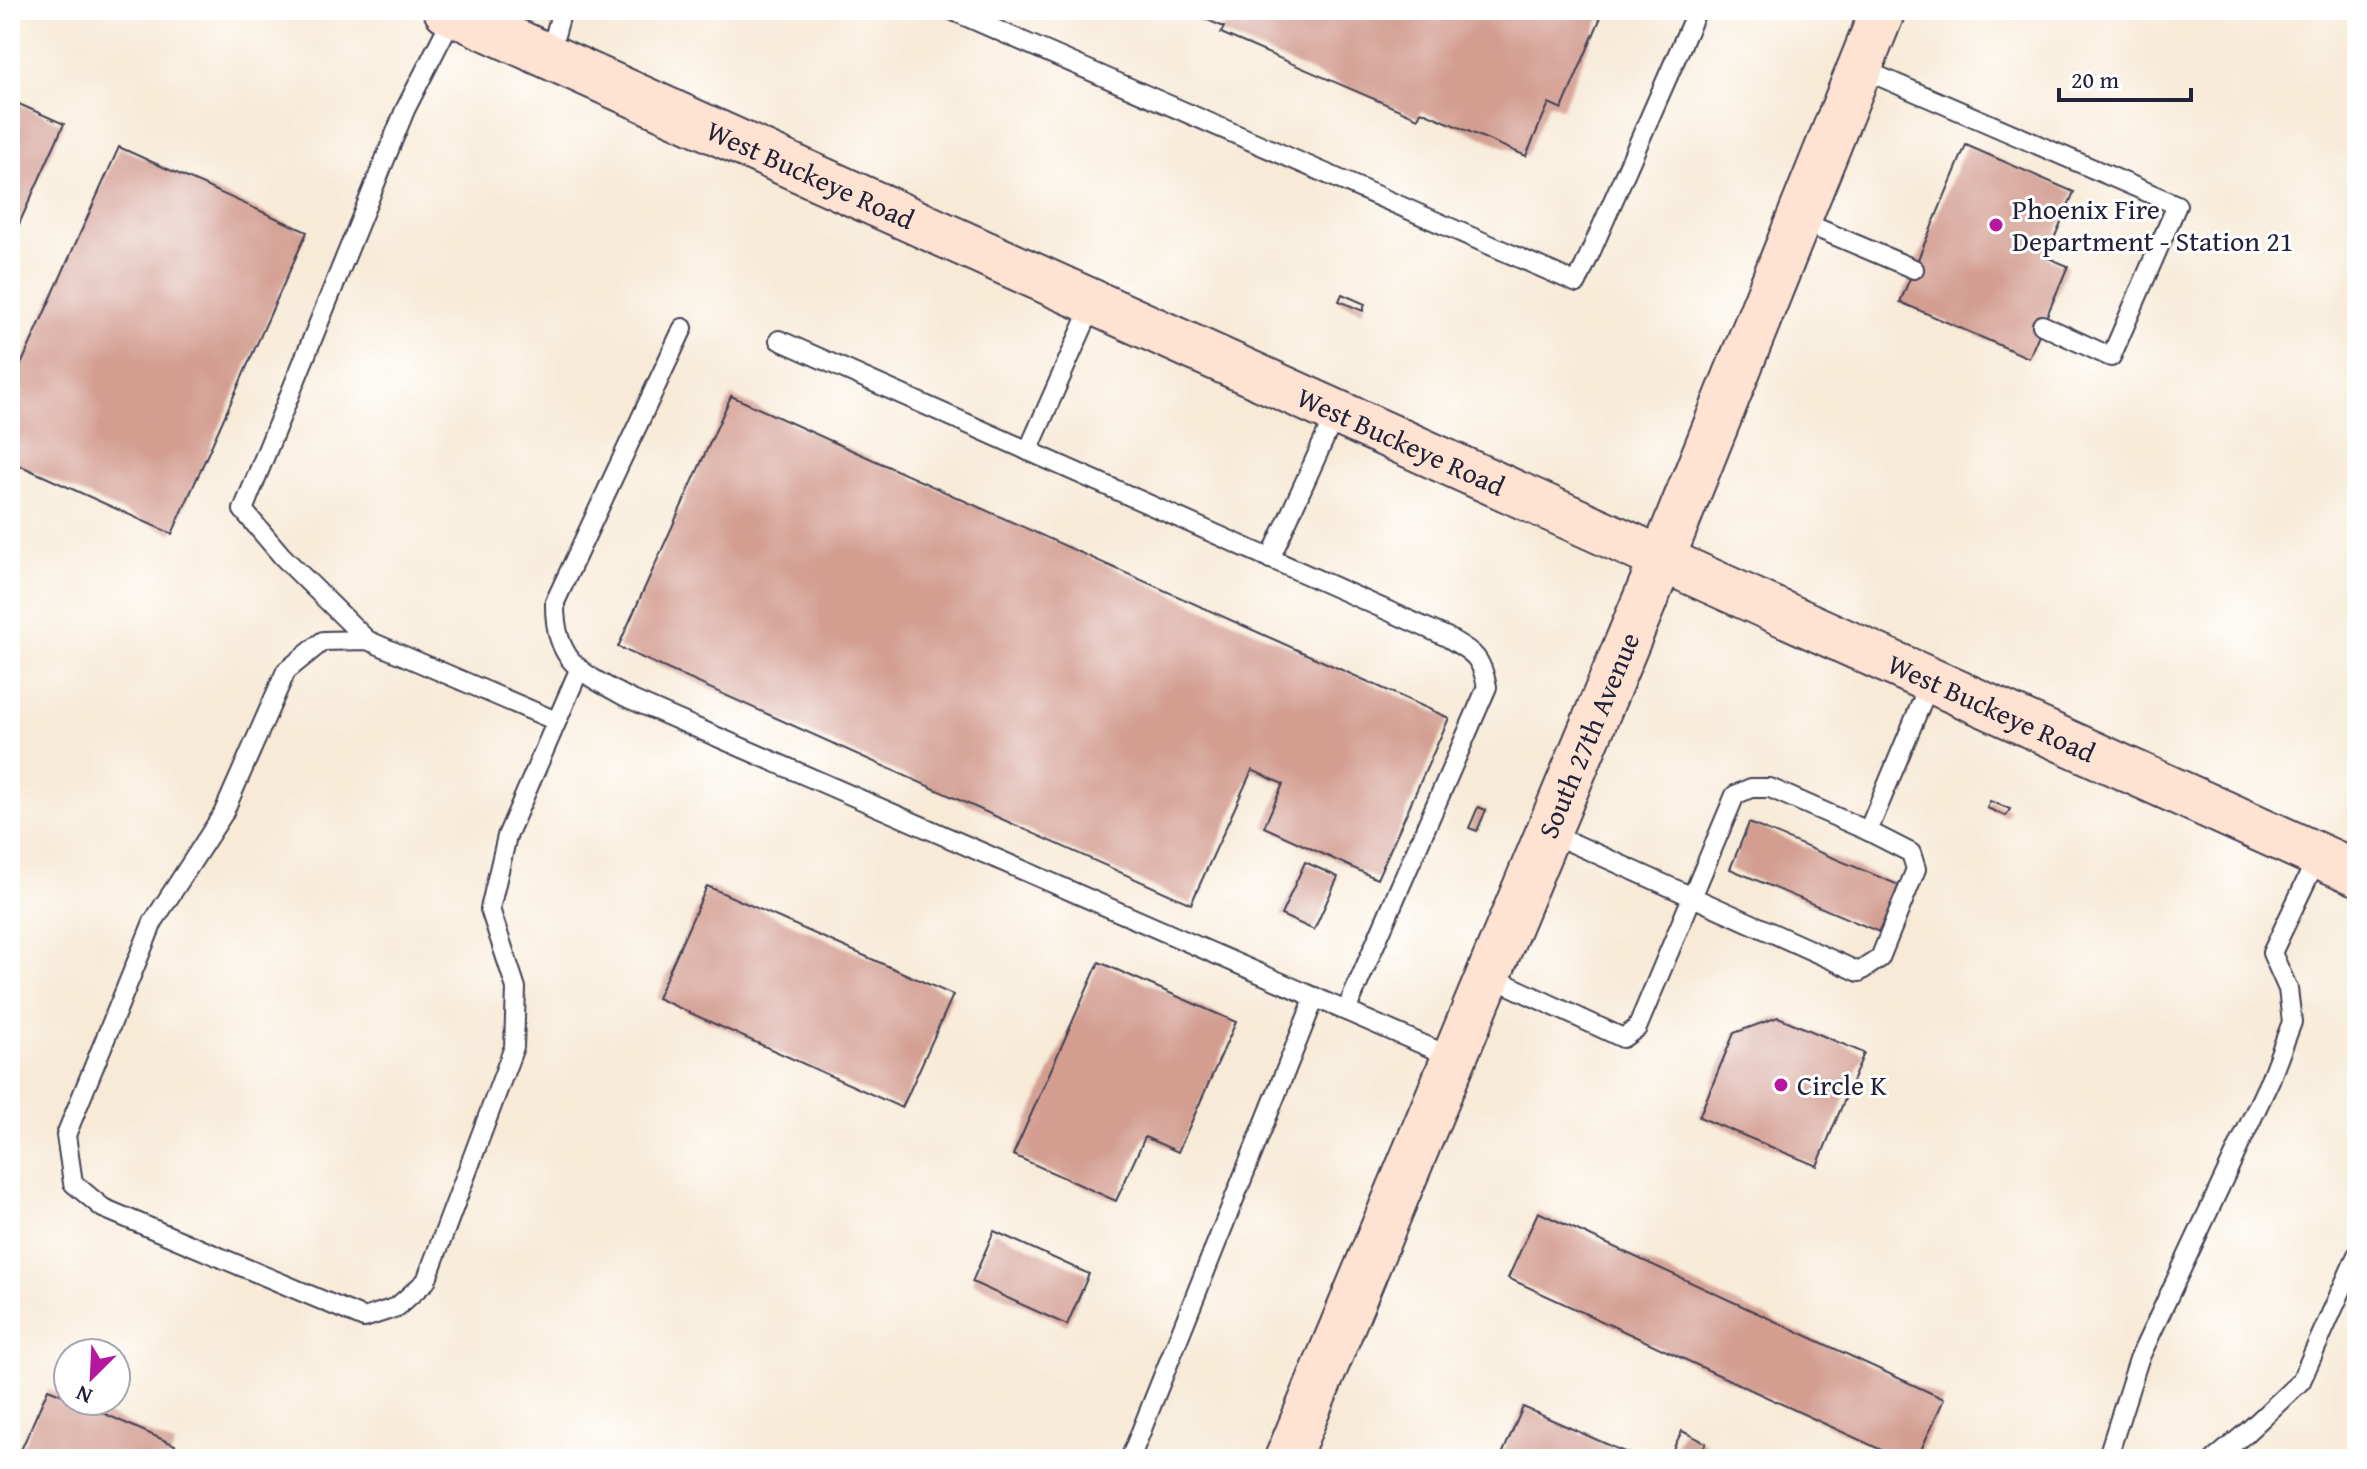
<svg xmlns="http://www.w3.org/2000/svg" width="2367" height="1469" font-family="'Gentium Book Plus',serif">
<style>
.building{fill:#d39d90}
.lines{fill:none;stroke-linecap:round;stroke-linejoin:round}
.service-casing{stroke:#424052;stroke-width:22}
.secondary-casing{stroke:#424052;stroke-width:48}
.service{stroke:#fff;stroke-width:18}
.secondary{stroke:#fee3d2;stroke-width:44}
.poi-dot{fill:#b5179e;stroke:#fff;stroke-width:3}
.labels{text-anchor:middle;stroke-width:6;stroke-linejoin:round;paint-order:stroke}
.street-label{font-size:28px;fill:#22223b;stroke:#fff}
.poi-label{font-size:28px;fill:#22223b;stroke:#fff;text-anchor:start}
</style>
<rect width="100%" height="100%" fill="#fff"/>
<filter id="ink" filterUnits="userSpaceOnUse"><feTurbulence type="fractalNoise" baseFrequency=".0125" numOctaves="2"/><feDisplacementMap in="SourceGraphic" scale="16" xChannelSelector="R" yChannelSelector="G"/><feConvolveMatrix kernelMatrix="1 2 1 2 8 2 1 2 1" color-interpolation-filters="sRGB"/></filter>
<filter id="wash" filterUnits="userSpaceOnUse"><feTurbulence type="fractalNoise" baseFrequency=".006" numOctaves="4" result="noise"/><feDisplacementMap in="SourceGraphic" scale="32" xChannelSelector="R" yChannelSelector="G"/><feGaussianBlur stdDeviation="1.8" result="paint"/><feColorMatrix in="noise" values="0 0 0 0 0 0 0 0 0 0 0 0 0 0 0 0 0 1.4 0 .05"/><feComposite in="paint" operator="in"/></filter>
<g filter="url(#wash)">
<rect width="100%" height="100%" fill="#f7ead6"/>
<g id="blocks">
<g class="building">
<polygon points="1184,10 1604,10 1562,109 1549,103 1526,156 1421,111 1418,118 1221,33 1224,27"/>
<polygon points="10,100 64,124 10,244"/>
<polygon points="1966,145 2074,192 2046,257 2068,266 2029,358 1900,302"/>
<polygon points="119,147 307,232 172,534 10,461 10,389"/>
<polygon points="1342,294 1365,304 1363,311 1339,301"/>
<polygon points="731,396 1449,718 1377,879 1264,827 1283,784 1252,770 1191,904 618,647"/>
<polygon points="1990,801 2010,809 2006,816 1987,808"/>
<polygon points="1478,807 1486,810 1477,831 1469,828"/>
<polygon points="1749,823 1899,885 1879,932 1730,869"/>
<polygon points="1305,862 1338,877 1314,930 1281,915"/>
<polygon points="707,886 953,995 902,1108 657,998"/>
<polygon points="1099,962 1236,1022 1178,1152 1145,1137 1116,1201 1013,1155"/>
<polygon points="1778,1017 1864,1053 1817,1166 1699,1117 1734,1033"/>
<polygon points="1538,1212 1944,1399 1917,1459 1901,1459 1508,1278"/>
<polygon points="994,1231 1089,1274 1067,1325 972,1282"/>
<polygon points="48,1389 68,1397 68,1401 76,1401 175,1445 169,1459 17,1459"/>
<polygon points="1523,1407 1629,1454 1626,1459 1500,1459"/>
<polygon points="1682,1431 1706,1443 1698,1459 1668,1459"/>
</g>
</g>
</g>
<g filter="url(#ink)">
<use href="#blocks" fill-opacity="0" stroke="#424052" stroke-width="2"/>
<g class="lines">
<defs>
<g id="service">
<polyline points="951,10 1577,283 1697,10"/>
<polyline points="549,57 562,10"/>
<polyline points="1860,68 2177,205 2111,357 2042,325"/>
<polyline points="1798,220 1914,269"/>
<path d="M683 328 555 602C554 663 582 673 630 699L1454 1058"/>
<path d="M779 340 1447 637C1473 653 1481 655 1487 687L1346 1011"/>
<polyline points="1028,451 1093,304"/>
<polyline points="1270,559 1336,413"/>
<polyline points="367,640 282,556 243,510 405,110 454,14"/>
<polyline points="556,721 367,640 323,641 286,671 223,814 153,922 66,1135 73,1183 103,1208 364,1318 397,1307 426,1281 514,1047 516,988 490,909 507,836 579,670"/>
<polyline points="1548,832 1859,972 1880,958 1916,869 1911,853 1868,831 1931,680"/>
<polyline points="1489,976 1623,1038 1637,1028 1735,795 1751,788 1770,788 1868,831"/>
<polyline points="1130,1459 1315,997"/>
<polyline points="2107,1459 2139,1359 2270,1080 2292,1022 2288,989 2272,953 2318,856"/>
<polyline points="2215,1459 2247,1432 2301,1381 2357,1255"/>
</g>
<g id="secondary">
<path id="s1" d="M446 10 2357 873"/>
<path id="s2" d="M1287 1459 1662 559 1883 10"/>
</g>
</defs>
<use href="#service" class="service-casing"/>
<use href="#secondary" class="secondary-casing"/>
<use href="#service" class="service"/>
<use href="#secondary" class="secondary"/>
</g>
</g>
<g class="poi-dot">
<circle cx="1996" cy="225" r="8"/>
<circle cx="1781" cy="1085" r="8"/>
</g>
<g class="labels">
<g class="street-label">
<text dy="10" stroke="none"><textPath href="#s1" startOffset="400">West Buckeye Road</textPath></text>
<text dy="10" stroke="none"><textPath href="#s1" startOffset="1048">West Buckeye Road</textPath></text>
<text dy="10" stroke="none"><textPath href="#s1" startOffset="1696">West Buckeye Road</textPath></text>
<text dy="10" stroke="none"><textPath href="#s2" startOffset="784">South 27th Avenue</textPath></text>
</g>
<g class="poi-label">
<text x="2012" y="219">Phoenix Fire<tspan x="2012" dy="32">Department - Station 21</tspan></text>
<text x="1797" y="1095">Circle K</text>
</g>
</g>
<rect width="2367" height="1469" fill="none" stroke="#fff" stroke-width="40"/>
<g transform="translate(92 1377) rotate(204)"><circle r="38" fill="#ffffff" stroke="#a7a7b1" stroke-width="2"/>
<path d="M0-6L14 30L0 20L-14 30Z" fill="#b5179e"/>
<text y="-12" font-size="22" font-weight="bold" text-anchor="middle" fill="#22223b">N</text>
</g>
<path d="M2059 88v12h132v-12" fill="none" stroke="#22223b" stroke-width="4"/>
<text x="2071" y="88" font-size="24" fill="#22223b" stroke="#ffffff" stroke-width="6" paint-order="stroke">20 m</text>
</svg>
